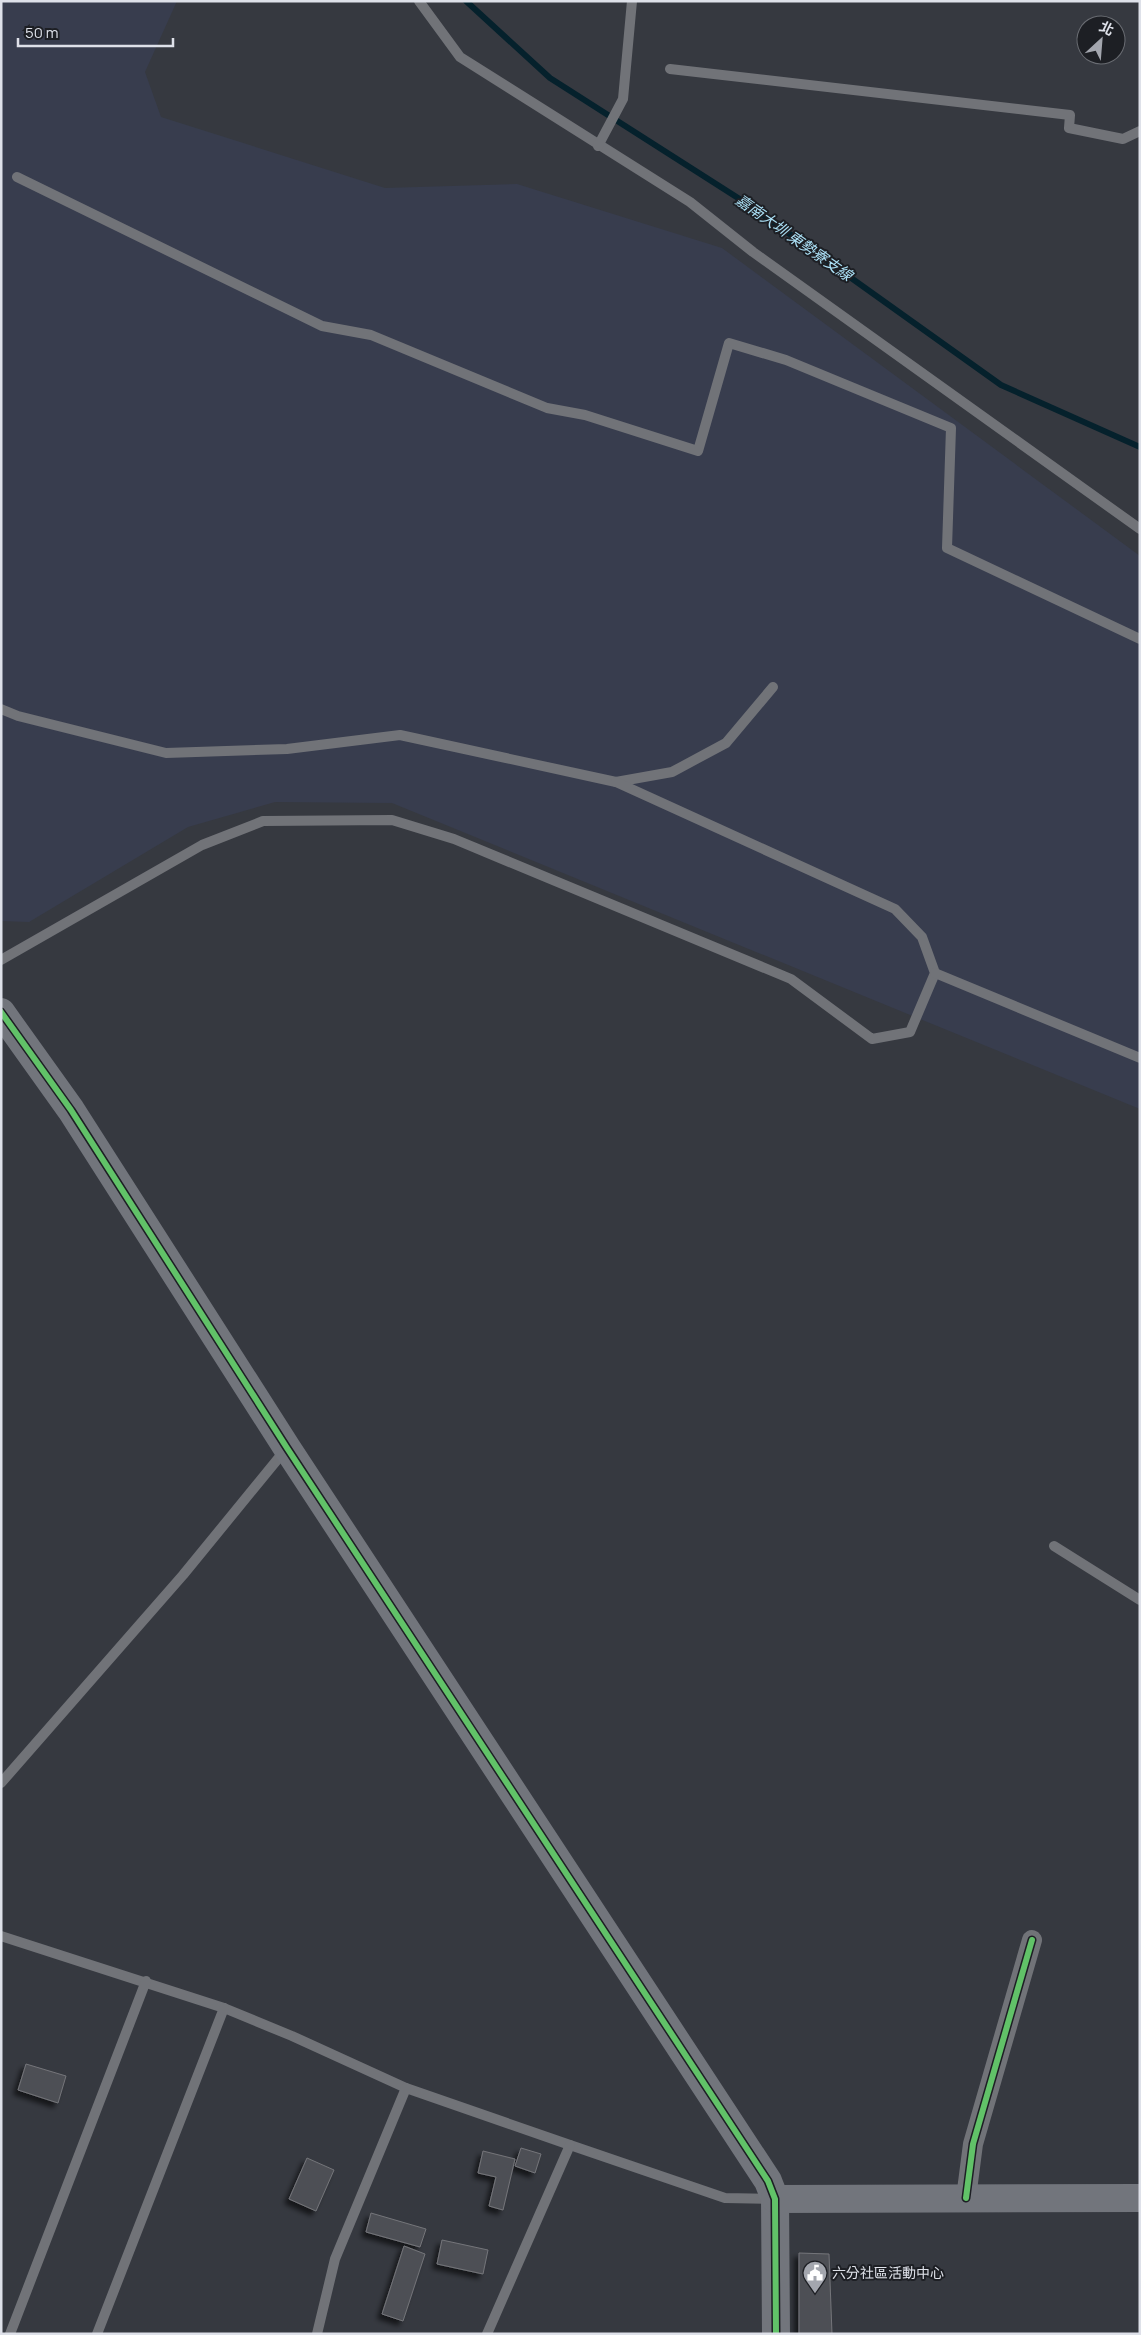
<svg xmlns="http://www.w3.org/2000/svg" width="1141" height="2335" font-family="Manrope,'Noto Sans TC',sans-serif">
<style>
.built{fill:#383d4e}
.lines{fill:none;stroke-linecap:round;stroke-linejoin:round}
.stream{stroke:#05212c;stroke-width:6}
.building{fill:#4e5055;stroke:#74757a;filter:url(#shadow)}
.lane{stroke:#717378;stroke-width:10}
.street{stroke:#717378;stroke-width:20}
.secondary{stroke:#72757c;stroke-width:28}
.cycleway-casing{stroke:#1d1f24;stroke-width:9}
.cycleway{stroke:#61c268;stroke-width:6}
.labels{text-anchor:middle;stroke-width:4;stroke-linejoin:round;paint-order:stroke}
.poi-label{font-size:14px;fill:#dee1e9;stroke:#1d1f24;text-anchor:start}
.water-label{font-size:15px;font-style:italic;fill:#ace1f7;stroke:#1d1f24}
</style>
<defs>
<filter id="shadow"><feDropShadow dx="-4.5" dy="4.5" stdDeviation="2.5" flood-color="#0009"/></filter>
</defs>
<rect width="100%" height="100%" fill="#363940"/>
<polygon class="built" points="1,1 177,1 145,72 161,117 385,188 517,184 722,248 1140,556 1140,1109 392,803 275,802 188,827 29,922 1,921"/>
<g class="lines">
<polyline class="stream" points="466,1 550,78 749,205 1001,385 1140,447"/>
</g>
<g class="building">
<polygon points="26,2064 66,2076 58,2103 18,2090"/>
<polygon points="521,2148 541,2154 535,2173 515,2166"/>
<polygon points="483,2151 515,2159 503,2210 489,2206 496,2177 478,2173"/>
<polygon points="307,2158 334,2170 316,2211 289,2199"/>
<polygon points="371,2213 426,2229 420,2247 366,2232"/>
<polygon points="442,2240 488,2250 483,2274 437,2264"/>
<polygon points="404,2246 425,2254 403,2321 382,2314"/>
<polygon points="799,2253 829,2254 832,2334 799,2334"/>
</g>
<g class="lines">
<g class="lane">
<polyline points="419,1 460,57 690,202 753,252 1140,529"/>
<polyline points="670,69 1070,115 1069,128 1123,139 1140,131"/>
<polyline points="598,146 623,99 632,1"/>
<polyline points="17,177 322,326 371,335 547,408 585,415 698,451 729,343 786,360 951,428 947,548 1140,639"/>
<polyline points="1,709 18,716 166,753 287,749 400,735 616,782 672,772 726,743 773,687"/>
<polyline points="1,960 202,845 263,821 392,820 454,839 791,979 872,1039 910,1032 935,973 922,937 895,909 616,782"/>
<polyline points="935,973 1140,1058"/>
<polyline points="1054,1546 1140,1600"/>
<polyline points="1,1783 183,1575 286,1449"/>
<polyline points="1,1936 224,2008 292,2036 406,2088 570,2145 725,2198 774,2199"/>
<polyline points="10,2334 146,1981"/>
<polyline points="97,2334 224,2008"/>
<polyline points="317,2334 335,2259 406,2088"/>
<polyline points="487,2334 570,2145"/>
</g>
<polyline class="street" points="966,2198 973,2144 1032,1940"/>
<g class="secondary">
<polyline points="1,1012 71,1110 287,1448 768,2181 775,2199 776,2334"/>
<polyline points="775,2199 1140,2198"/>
</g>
<defs>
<g id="cycleway">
<polyline points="1,1012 71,1110 287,1448 768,2181 775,2199 776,2334"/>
<polyline points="966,2198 973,2144 1032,1940"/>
</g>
</defs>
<use href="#cycleway" class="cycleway-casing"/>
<use href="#cycleway" class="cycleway"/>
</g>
<defs>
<symbol id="civic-pin" viewBox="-11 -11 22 30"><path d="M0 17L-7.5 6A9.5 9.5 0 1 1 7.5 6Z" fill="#a3a6ae" stroke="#1d1f24"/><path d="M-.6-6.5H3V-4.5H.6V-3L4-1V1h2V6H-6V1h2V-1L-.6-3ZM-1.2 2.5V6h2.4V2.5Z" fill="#fff"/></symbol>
</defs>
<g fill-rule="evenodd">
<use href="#civic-pin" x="801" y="2259" width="28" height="38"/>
</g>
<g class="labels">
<g class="poi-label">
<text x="832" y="2278">六分社區活動中心</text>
</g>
<g class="water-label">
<text transform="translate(794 238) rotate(35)" y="5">嘉南大圳 東勢寮支線</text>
</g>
</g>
<rect width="1141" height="2335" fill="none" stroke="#dee1e9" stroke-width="5"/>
<g transform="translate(1101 40) rotate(26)"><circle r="24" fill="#1d1f24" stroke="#6a6d73"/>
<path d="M0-4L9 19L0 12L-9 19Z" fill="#a3a6ae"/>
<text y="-8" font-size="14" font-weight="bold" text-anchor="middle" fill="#dee1e9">北</text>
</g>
<path d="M18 38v8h155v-8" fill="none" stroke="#dee1e9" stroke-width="2.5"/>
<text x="25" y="38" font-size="15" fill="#dee1e9" stroke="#1d1f24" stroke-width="4" paint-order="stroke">50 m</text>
</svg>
